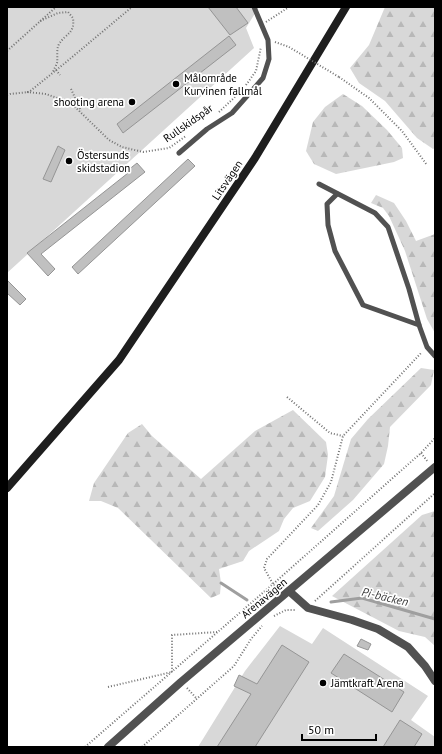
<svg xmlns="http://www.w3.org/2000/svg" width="442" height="754" font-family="'PT Sans',sans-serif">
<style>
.green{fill:#d8d8d8}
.forest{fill:url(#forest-firs)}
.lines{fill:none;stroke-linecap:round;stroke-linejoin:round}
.stream{stroke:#9f9f9f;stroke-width:3}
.building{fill:#c0c0c0;stroke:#959595}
.path{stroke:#737373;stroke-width:2;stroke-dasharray:1 2;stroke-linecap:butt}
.lane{stroke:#515151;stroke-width:5}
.street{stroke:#515151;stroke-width:8}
.secondary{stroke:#1e1e1e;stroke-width:8}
.path-bridge{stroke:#737373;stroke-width:2;stroke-dasharray:1 2;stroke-linecap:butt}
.poi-dot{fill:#000;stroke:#fff;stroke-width:1.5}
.labels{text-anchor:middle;stroke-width:3.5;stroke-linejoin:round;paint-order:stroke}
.poi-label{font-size:11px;fill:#000;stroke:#fff;text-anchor:start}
.street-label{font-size:11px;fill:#000;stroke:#fff}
.water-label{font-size:12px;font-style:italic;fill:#404040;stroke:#fff}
</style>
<defs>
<pattern id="forest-firs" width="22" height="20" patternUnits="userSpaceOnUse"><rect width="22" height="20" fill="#d8d8d8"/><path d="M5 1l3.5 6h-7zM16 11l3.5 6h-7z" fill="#b8b8b8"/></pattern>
</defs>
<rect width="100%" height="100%" fill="#fff"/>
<g class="green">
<polygon points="7,7 259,7 246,28 254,48 7,273"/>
<polygon points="280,626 312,644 323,628 428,696 411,720 435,737 435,747 198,747 245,671"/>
</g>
<g class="forest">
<polygon points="385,7 435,7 435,148 433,149 417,138 385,101 359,83 350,68 369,45"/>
<polygon points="343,94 362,106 387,130 402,148 403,158 394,162 336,174 314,164 306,151 313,122 325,107"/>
<polygon points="376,195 394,203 406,221 416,241 435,234 435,333 427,319 405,251 389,216 383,208 371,203"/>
<polygon points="421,368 434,370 431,385 390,427 388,446 384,464 353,500 318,531 311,528 334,496 351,439 368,419"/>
<polygon points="293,410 326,442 328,455 325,477 310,501 293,508 284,519 279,531 249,551 243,561 219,569 221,583 220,594 211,598 118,508 101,501 89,501 94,483 128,433 142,424 152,436 201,479 255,431"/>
<polygon points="435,511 435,646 425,637 399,631 332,596 422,515"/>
</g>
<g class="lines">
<g class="stream">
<polyline points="221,583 247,600"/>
<polyline points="331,602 362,598 435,619"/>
</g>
</g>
<g class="building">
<polygon points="208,7 236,7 248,23 230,35"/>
<polygon points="229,36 236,45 123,133 117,124"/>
<polygon points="58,146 65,150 51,182 43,179"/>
<polygon points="188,159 195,166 78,274 72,267"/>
<polygon points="137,163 145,172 41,254 55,269 48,276 27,253 128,173 127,171"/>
<polygon points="7,280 26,299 20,305 7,293"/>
<polygon points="361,639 371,644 368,650 357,646"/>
<polygon points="282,645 309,662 255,747 217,747 251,694 234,686 239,675 257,684"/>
<polygon points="344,654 404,692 392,712 331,673"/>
<polygon points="400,720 422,734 414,747 383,747"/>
</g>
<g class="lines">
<g class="path">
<path d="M40 21 58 13 68 12 73 18C75 34 66 33 59 44 56 50 58 57 57 63 56 66 54 69 53 72"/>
<polyline points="266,22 289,7"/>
<polyline points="275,42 289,47"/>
<polyline points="7,51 56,7"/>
<polyline points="56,70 60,75"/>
<polyline points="339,77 369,98 402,131 427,165"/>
<polyline points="246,85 256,71 261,47"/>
<polyline points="71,89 81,111"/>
<polyline points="27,92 46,94 71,103 109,140 122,147 143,152 169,148 186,136"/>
<polyline points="7,95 10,94 29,92 65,63 132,7"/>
<polyline points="219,112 236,96"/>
<polyline points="287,397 330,433 343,436"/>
<polyline points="421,453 428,462"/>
<polyline points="279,590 273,584 264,568 267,559 318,505 331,482 343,436 422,352"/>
<polyline points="315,601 435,493"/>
<polyline points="274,616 286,610 296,610"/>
<polyline points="108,687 172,672 172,635 217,632"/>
<polyline points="187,688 197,699"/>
<polyline points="85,747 273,584 421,453 435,438"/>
<polyline points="142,747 234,666 251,639 262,626"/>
</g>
<g class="lane">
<polyline points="179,153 207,129 232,113 263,78 269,59 268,40 254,7"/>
<polyline points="319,184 375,213 388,227 409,289 419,325 427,347 435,356"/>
<polyline points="337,194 327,204 328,225 335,251 363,305 419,325"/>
</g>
<g class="street">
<polyline points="289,591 308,608 352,620 378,629 408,647 425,666 435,681"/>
<polyline points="108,747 181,682 435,467"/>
</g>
<polyline class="secondary" points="7,488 119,360 255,158 346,7"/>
<polyline class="path-bridge" points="289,47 339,77"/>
</g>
<g class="poi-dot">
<circle cx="176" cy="84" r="4"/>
<circle cx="132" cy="102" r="4"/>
<circle cx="69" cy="161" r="4"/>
<circle cx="323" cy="683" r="4"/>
</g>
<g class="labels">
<g class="poi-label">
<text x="184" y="82">Målområde<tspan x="184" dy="13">Kurvinen fallmål</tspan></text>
<text x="124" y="106" text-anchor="end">shooting arena</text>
<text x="77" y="159">Östersunds<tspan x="77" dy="13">skidstadion</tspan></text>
<text x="331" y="687">Jämtkraft Arena</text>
</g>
<g class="street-label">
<text transform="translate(188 123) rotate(-35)" y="4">Rullskidspår</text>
<text transform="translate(227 180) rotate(-56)" y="4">Litsvägen</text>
<text transform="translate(264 598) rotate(-40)" y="4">Arenavägen</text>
</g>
<g class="water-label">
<text transform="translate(385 597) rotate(13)" y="4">Pi-bäcken</text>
</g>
</g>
<rect width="442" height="754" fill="none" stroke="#000000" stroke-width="16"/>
<path d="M302 734v6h74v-6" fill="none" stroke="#000000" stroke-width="2"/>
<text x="308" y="734" font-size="12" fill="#000000" stroke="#ffffff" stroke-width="3" paint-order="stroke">50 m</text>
</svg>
